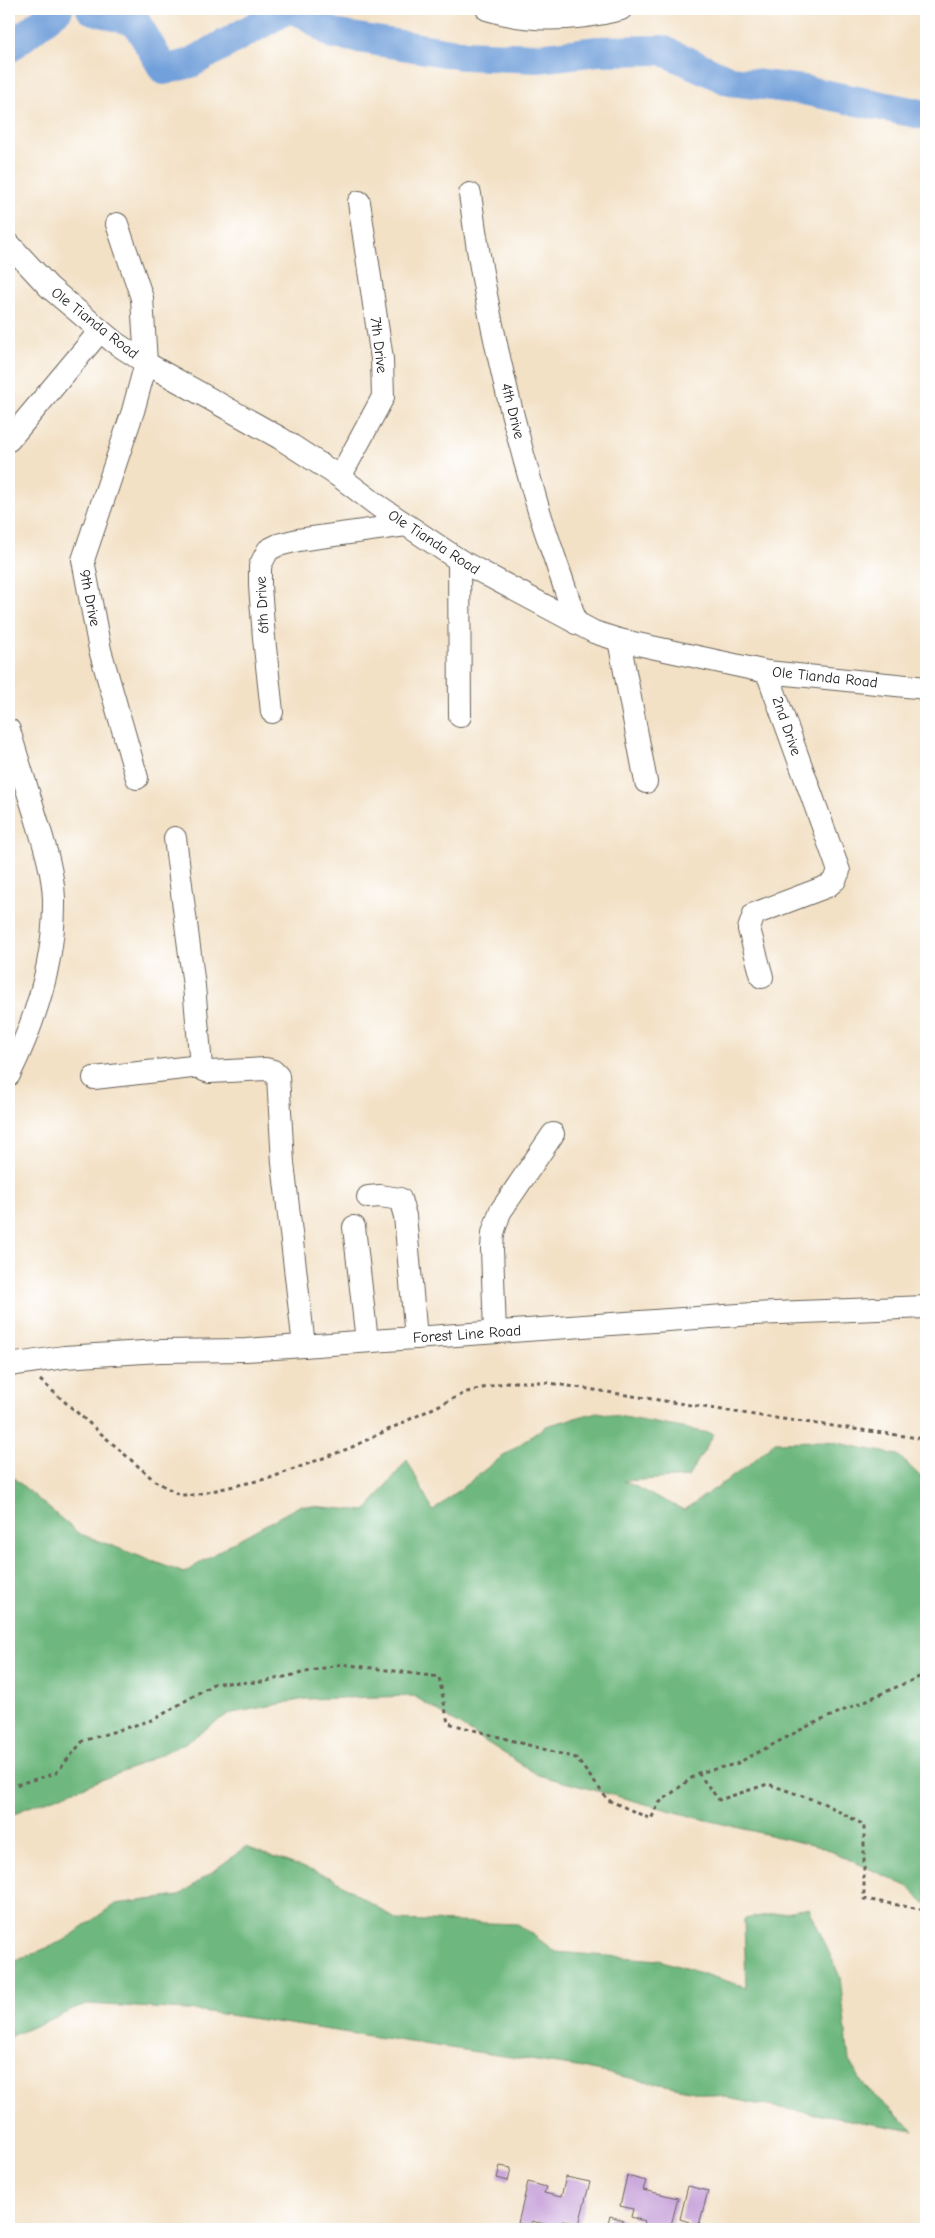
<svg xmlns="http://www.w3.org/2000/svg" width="935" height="2238" font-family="'Comic Neue',sans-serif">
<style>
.forest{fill:#6eb87f;stroke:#456a4e}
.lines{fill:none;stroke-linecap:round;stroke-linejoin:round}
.river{stroke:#72a0da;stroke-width:30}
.building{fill:#c198d5}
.minor-casing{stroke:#676158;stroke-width:24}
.path{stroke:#676158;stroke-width:3;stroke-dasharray:4 4;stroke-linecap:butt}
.minor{stroke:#fff;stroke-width:22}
.labels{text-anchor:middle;stroke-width:4;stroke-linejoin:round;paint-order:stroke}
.street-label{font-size:15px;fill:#1c1c1c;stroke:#fff}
</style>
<rect width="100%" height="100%" fill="#fff"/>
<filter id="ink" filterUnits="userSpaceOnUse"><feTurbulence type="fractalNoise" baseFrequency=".02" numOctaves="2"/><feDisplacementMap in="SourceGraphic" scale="10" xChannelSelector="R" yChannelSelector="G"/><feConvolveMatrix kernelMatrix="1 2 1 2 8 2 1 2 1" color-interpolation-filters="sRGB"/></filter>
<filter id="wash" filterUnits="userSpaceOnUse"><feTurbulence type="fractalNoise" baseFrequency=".0096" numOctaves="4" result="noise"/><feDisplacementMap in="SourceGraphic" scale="20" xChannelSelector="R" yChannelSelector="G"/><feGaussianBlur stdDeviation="1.12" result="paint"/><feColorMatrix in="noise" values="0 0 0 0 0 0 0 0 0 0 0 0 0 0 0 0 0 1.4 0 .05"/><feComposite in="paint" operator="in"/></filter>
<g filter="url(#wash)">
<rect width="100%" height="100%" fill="#f3e1c6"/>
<g class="forest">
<polygon points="597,1412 714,1434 688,1477 624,1481 684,1510 749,1465 775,1442 828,1441 898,1455 926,1482 926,1904 907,1886 824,1848 698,1818 538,1775 414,1696 305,1699 228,1714 185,1743 125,1771 24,1809 9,1817 9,1474 78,1533 184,1573 230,1544 301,1505 366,1511 407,1460 433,1511 492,1464 546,1426"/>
<polygon points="246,1847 332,1878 397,1920 518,1924 556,1952 659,1960 746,1987 744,1919 809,1908 840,1977 849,2061 866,2088 914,2131 757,2104 577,2067 202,2011 87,2004 9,2037 9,1964 65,1940 115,1904 179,1896"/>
</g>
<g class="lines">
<g class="river">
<polyline points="91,9 136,22 164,70 191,63 287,9"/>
<polyline points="292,9 306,14 333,34 463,55 538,58 598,51 662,50 730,81 803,90 926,115"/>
<polyline points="9,48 58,9"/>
</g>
</g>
<g id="blocks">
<g class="building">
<polygon points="500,2166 511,2168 508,2181 497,2178"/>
<polygon points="627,2176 646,2181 643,2190 678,2198 670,2229 642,2228 644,2221 631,2217 633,2209 620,2206"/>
<polygon points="566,2177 590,2182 579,2224 563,2220 561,2228 532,2221 531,2226 518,2223 528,2182 546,2187 544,2193 561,2197"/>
<polygon points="688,2186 708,2191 698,2229 687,2229 689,2222 680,2219"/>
<polygon points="610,2216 623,2220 621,2229 606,2229"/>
</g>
</g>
</g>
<g filter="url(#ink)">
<use href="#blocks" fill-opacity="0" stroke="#676158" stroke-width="1"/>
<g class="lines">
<defs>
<g id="minor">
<path d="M487 9C530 23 578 20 621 9"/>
<path d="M470 194C483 298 507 401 536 501 548 542 564 582 576 623"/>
<polyline points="117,224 142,298 146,363 133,411 83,560 100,650 137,778"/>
<polyline points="9,244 49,287 114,342 146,363 280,438 340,477 377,505 459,560 594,632 619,640 767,672 926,688"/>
<polyline points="9,440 100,331"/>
<polyline points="340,477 383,397 382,359 359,202"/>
<polyline points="459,560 460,716"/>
<polyline points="619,640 646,782"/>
<polyline points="272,712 264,638 260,586 260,566 268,550 278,545 298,540 406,525"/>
<path d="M9 730C17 758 26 786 35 814 43 841 53 870 54 899 55 960 35 1022 9 1075"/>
<polyline points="175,838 194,986 201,1066 204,1070 210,1072 265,1069 273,1071 278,1076 283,1163 304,1346"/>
<polyline points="762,977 749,929 754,914 828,886 835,880 839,871 767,672"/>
<polyline points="94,1078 201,1066"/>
<polyline points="368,1197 380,1196 400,1199 405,1216 416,1338"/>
<polyline points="354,1227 367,1341"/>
<polyline points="495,1332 492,1249 493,1233 500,1212 553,1134"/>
<polyline points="9,1365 64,1357 160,1351 246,1350 753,1314 926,1307"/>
</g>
</defs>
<use href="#minor" class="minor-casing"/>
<g class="path">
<polyline points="40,1380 155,1481 180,1495 194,1495 270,1478 350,1448 467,1392 507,1382 543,1382 761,1416 926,1439"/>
<polyline points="698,1773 719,1800 768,1784 823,1803 864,1825 864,1899 926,1910"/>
<polyline points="9,1787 56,1773 83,1741 155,1719 215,1683 262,1682 342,1664 439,1677 448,1723 576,1758 608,1800 651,1819 659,1803 698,1773 736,1764 806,1727 926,1674"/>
</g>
<use href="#minor" class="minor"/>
</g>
</g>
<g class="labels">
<g class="street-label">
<text transform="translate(95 323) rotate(38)" y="5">Ole Tianda Road</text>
<text transform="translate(379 345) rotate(83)" y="5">7th Drive</text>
<text transform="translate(513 411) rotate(76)" y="5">4th Drive</text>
<text transform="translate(434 542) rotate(33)" y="5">Ole Tianda Road</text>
<text transform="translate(90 598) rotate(79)" y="5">9th Drive</text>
<text transform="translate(262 605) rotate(-93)" y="5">6th Drive</text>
<text transform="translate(825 677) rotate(6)" y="5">Ole Tianda Road</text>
<text transform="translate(787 726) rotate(71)" y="5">2nd Drive</text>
<text transform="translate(467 1334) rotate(-4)" y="5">Forest Line Road</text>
</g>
</g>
<rect width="935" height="2238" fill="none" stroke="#fff" stroke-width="30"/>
</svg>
